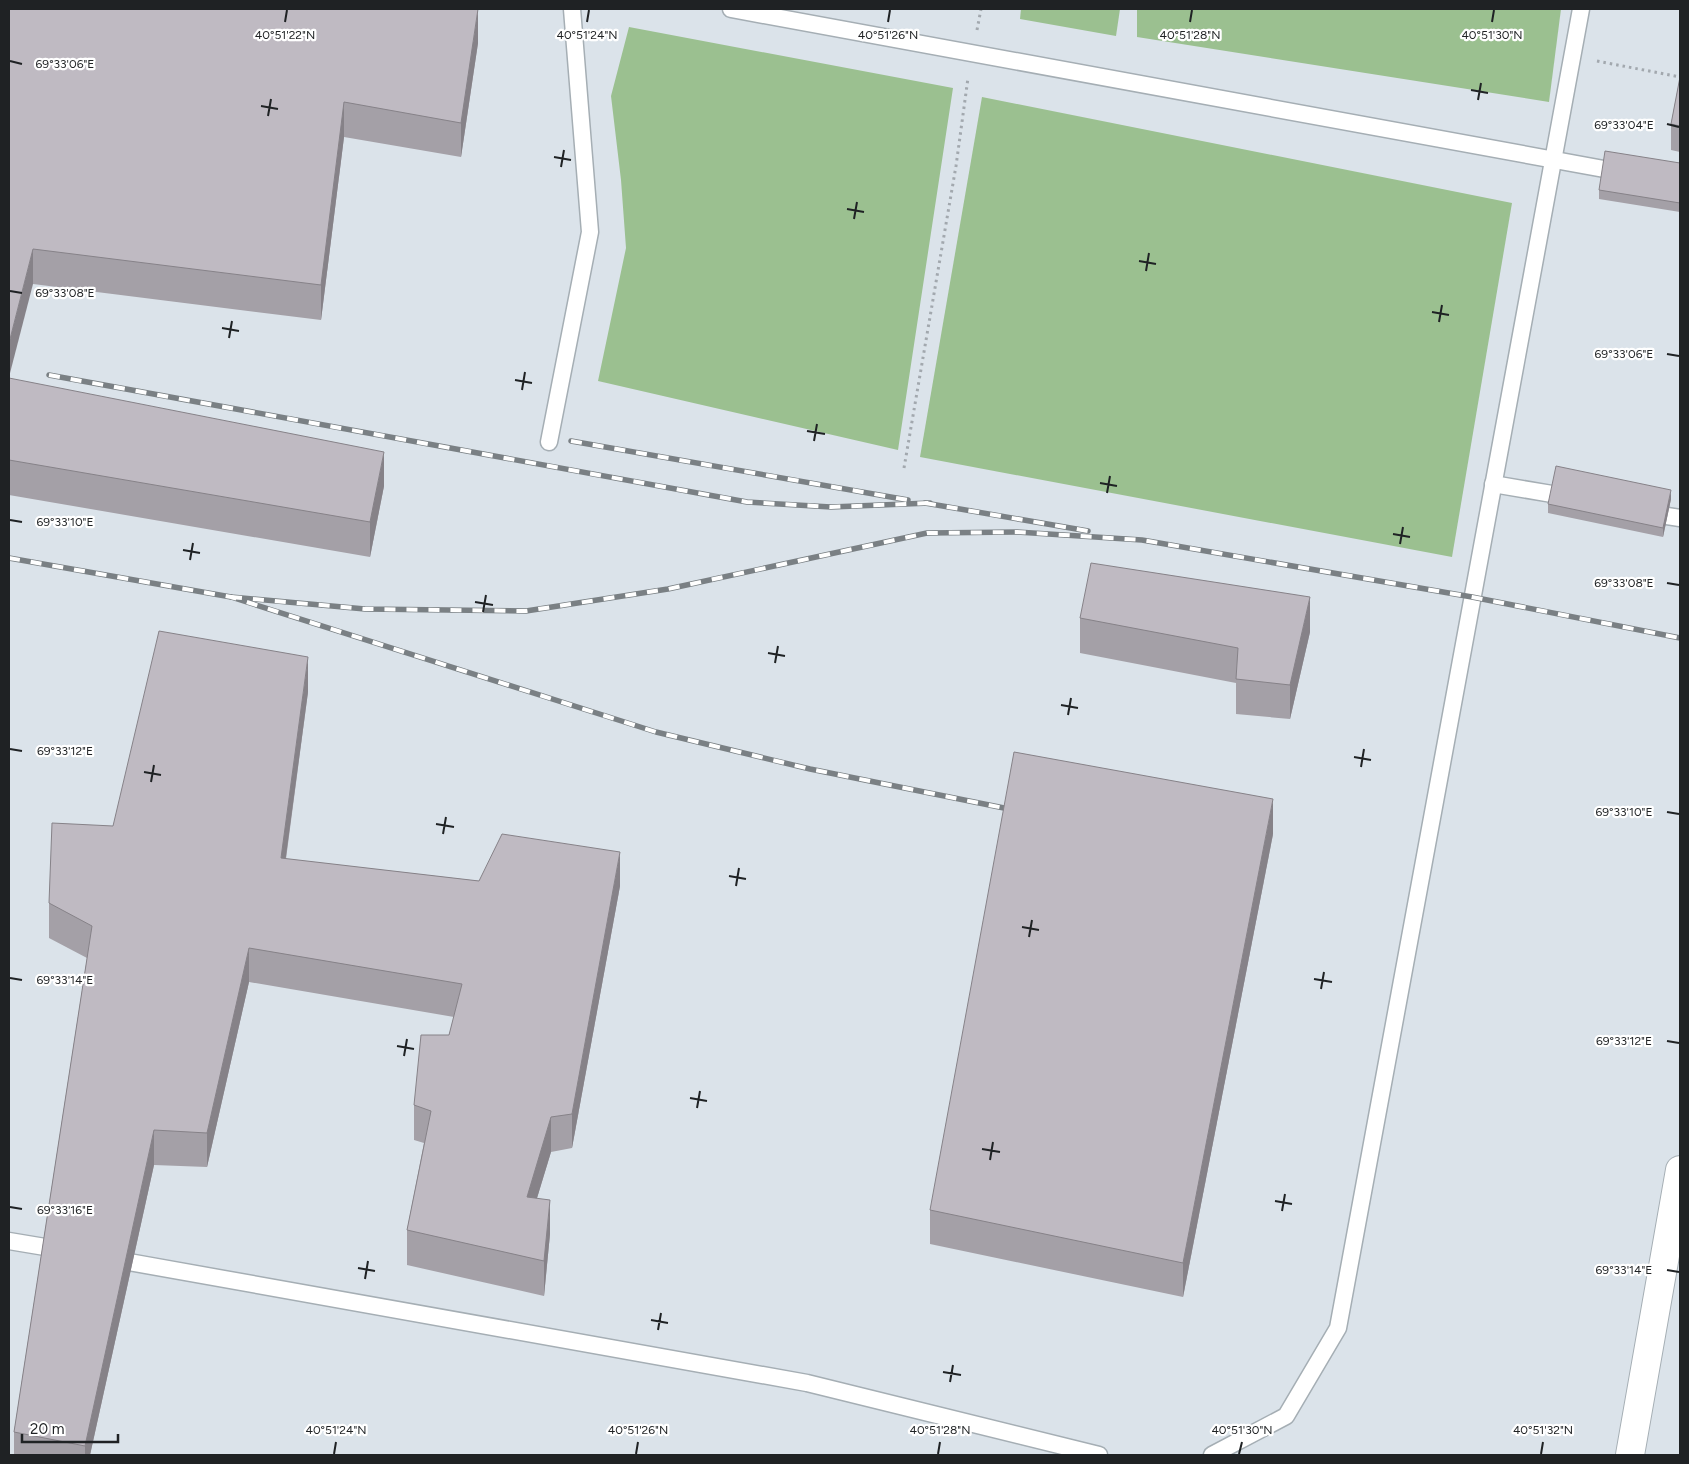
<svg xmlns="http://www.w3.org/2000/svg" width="1689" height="1464" font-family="Figtree,sans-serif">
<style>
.green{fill:#9bc090}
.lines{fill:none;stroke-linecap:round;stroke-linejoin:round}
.service-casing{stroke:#a5aeb4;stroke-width:19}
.tertiary-casing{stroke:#a5aeb4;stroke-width:30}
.path{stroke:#a2a8ae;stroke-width:3;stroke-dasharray:2.5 4;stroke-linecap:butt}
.service{stroke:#fff;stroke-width:16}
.tertiary{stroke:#fff;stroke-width:28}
.rail-casing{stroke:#7a8084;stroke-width:5.5}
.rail{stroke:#fff;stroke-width:4;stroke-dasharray:11;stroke-linecap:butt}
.wall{fill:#a4a0a7}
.shaded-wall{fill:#868288}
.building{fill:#bfbac2;stroke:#868288}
.ticks{fill:none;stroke:#1f2224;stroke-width:2}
.ticks-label{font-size:12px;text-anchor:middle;fill:#1f2224;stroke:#fff;stroke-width:4.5;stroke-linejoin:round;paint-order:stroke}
</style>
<rect width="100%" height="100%" fill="#dbe3ea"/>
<g class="green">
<polygon points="1021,9 1120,9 1116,36 1020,19"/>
<polygon points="1137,9 1561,9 1549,102 1137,37"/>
<polygon points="629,27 953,88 898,450 598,381 626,248 621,180 611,96"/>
<polygon points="982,97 1512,203 1452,557 920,457"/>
</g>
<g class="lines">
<defs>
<g id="service">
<polyline points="731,9 1604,169"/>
<polyline points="549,442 590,232 572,9"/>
<polyline points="1493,484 1552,494"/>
<polyline points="1667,516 1680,518"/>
<polyline points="9,1241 63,1250"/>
<polyline points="112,1259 807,1383 1099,1455"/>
<polyline points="1212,1455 1286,1416 1338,1328 1581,9"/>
</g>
<polyline id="tertiary" points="1630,1455 1680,1170"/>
</defs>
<use href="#service" class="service-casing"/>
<use href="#tertiary" class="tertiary-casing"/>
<g class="path">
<polyline points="977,30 981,9"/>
<polyline points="1597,61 1680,77"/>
<polyline points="904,468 956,166 968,78"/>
</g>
<use href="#service" class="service"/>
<use href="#tertiary" class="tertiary"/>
<defs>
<g id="rail">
<polyline points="49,375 747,502 831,507 930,503"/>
<polyline points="571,441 908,500"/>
<polyline points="925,503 1088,531"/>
<polyline points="9,558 231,597 656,732 810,769 1009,809"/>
<polyline points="231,597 365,609 526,611 668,589 927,533 1017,532 1142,540 1472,597 1680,638"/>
</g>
</defs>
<use href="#rail" class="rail-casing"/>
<use href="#rail" class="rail"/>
</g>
<g class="wall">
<polygon points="9,9 478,43 461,157 344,137 321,320 33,284"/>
<polygon points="1680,77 1680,152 1671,150 1671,124"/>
<polygon points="1680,163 1680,212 1599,199 1599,190"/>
<polygon points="9,378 384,486 370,557 9,495"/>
<polygon points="1671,499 1663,537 1548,513 1548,504"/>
<polygon points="1080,618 1310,632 1290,719 1236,714 1236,683 1080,653"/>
<polygon points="308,692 286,859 479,881 620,886 572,1148 551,1152 537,1198 550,1234 544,1296 407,1265 407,1230 424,1143 414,1140 414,1105 449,1035 454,1017 249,982 207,1167 154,1165 90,1455 14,1455 14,1432 87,958 49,938 49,903"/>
<polygon points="1273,834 1183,1297 930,1244 930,1210"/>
</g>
<g class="shaded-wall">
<polygon points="478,9 478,43 461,157 461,123"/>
<polygon points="344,102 344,137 321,320 321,285"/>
<polygon points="33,249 33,284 9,377 9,343"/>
<polygon points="384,452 384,486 370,557 370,522"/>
<polygon points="1671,490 1671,499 1663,537 1663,528"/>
<polygon points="1310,597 1310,632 1290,719 1290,685"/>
<polygon points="308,657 308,692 281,893 281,858"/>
<polygon points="1273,799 1273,834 1183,1297 1183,1263"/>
<polygon points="620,852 620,886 572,1148 572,1114"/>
<polygon points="249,948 249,982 207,1167 207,1133"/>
<polygon points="551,1117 551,1152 527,1231 527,1197"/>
<polygon points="154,1130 154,1165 90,1455 85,1455 85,1446"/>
<polygon points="550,1200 550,1234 544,1296 544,1261"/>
</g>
<g class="building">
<polygon points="9,9 478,9 461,123 344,102 321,285 33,249 9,343"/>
<polygon points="1680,77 1680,126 1671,124"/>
<polygon points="1605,151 1680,163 1680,203 1599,190"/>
<polygon points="9,378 384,452 370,522 9,460"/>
<polygon points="1556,466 1671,490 1663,528 1548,504"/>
<polygon points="1091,563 1310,597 1290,685 1236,679 1238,648 1080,618"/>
<polygon points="159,631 308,657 281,858 479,881 502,834 620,852 572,1114 551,1117 527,1197 550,1200 544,1261 407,1230 431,1111 414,1105 421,1035 449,1035 462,984 249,948 207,1133 154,1130 85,1446 14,1432 92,926 49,903 52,823 113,826"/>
<polygon points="1014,752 1273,799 1183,1263 930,1210"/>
</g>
<path class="ticks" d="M285 22 287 10M587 22 589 10M888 22 890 10M1190 22 1192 10M1492 22 1494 10M10 61 22 64M1471 90 1488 93M1478 100 1481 83M261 106 278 109M268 116 271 99M1667 124 1679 127M554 157 571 160M561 167 564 150M847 209 864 212M854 219 857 202M1139 261 1156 264M1146 271 1149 253M10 291 22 293M1432 312 1449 315M1439 322 1442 305M222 328 239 331M229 338 232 321M1667 354 1679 356M515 380 532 383M522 390 525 372M807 431 825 434M814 441 817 424M1100 483 1117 486M1107 493 1110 476M10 520 22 522M1393 534 1410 537M1400 544 1403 527M183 550 200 553M190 560 193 543M1667 583 1679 585M475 602 493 605M483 612 486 595M768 653 785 656M775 663 778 646M1061 705 1078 708M1068 715 1071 698M10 749 22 751M1354 757 1371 760M1361 767 1364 749M144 772 161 775M151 782 154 765M1667 812 1679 814M436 824 454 827M443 834 446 817M729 876 746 879M736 886 739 868M1022 927 1039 930M1029 937 1032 920M10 978 22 980M1314 979 1332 982M1321 989 1324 972M1667 1041 1679 1043M397 1046 414 1049M404 1056 407 1039M690 1098 707 1101M697 1108 700 1091M982 1149 1000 1152M990 1160 993 1142M1275 1201 1292 1204M10 1207 22 1209M1282 1211 1285 1194M358 1268 375 1271M1667 1270 1679 1272M365 1279 368 1261M651 1320 668 1323M658 1330 661 1313M943 1372 961 1375M950 1382 953 1365M334 1454 336 1442M636 1454 638 1442M938 1454 940 1442M1239 1454 1242 1442M1541 1454 1543 1442"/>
<g class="ticks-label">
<text x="285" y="39">40°51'22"N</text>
<text x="587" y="39">40°51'24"N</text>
<text x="888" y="39">40°51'26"N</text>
<text x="1190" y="39">40°51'28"N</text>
<text x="1492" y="39">40°51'30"N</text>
<text x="65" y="68">69°33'06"E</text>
<text x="1624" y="129">69°33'04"E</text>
<text x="65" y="297">69°33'08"E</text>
<text x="1624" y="358">69°33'06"E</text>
<text x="65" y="526">69°33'10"E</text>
<text x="1624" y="587">69°33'08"E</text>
<text x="65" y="755">69°33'12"E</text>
<text x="1624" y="816">69°33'10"E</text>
<text x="65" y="984">69°33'14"E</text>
<text x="1624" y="1045">69°33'12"E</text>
<text x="65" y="1214">69°33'16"E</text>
<text x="1624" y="1274">69°33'14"E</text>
<text x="336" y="1434">40°51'24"N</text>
<text x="638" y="1434">40°51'26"N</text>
<text x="940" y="1434">40°51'28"N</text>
<text x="1242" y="1434">40°51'30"N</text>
<text x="1543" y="1434">40°51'32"N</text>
</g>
<rect width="1689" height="1464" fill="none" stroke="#1f2224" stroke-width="20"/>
<path d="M22 1434v8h96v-8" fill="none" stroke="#1f2224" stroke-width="2.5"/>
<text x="30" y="1434" font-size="15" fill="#1f2224" stroke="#ffffff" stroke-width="4" paint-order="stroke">20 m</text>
</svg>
